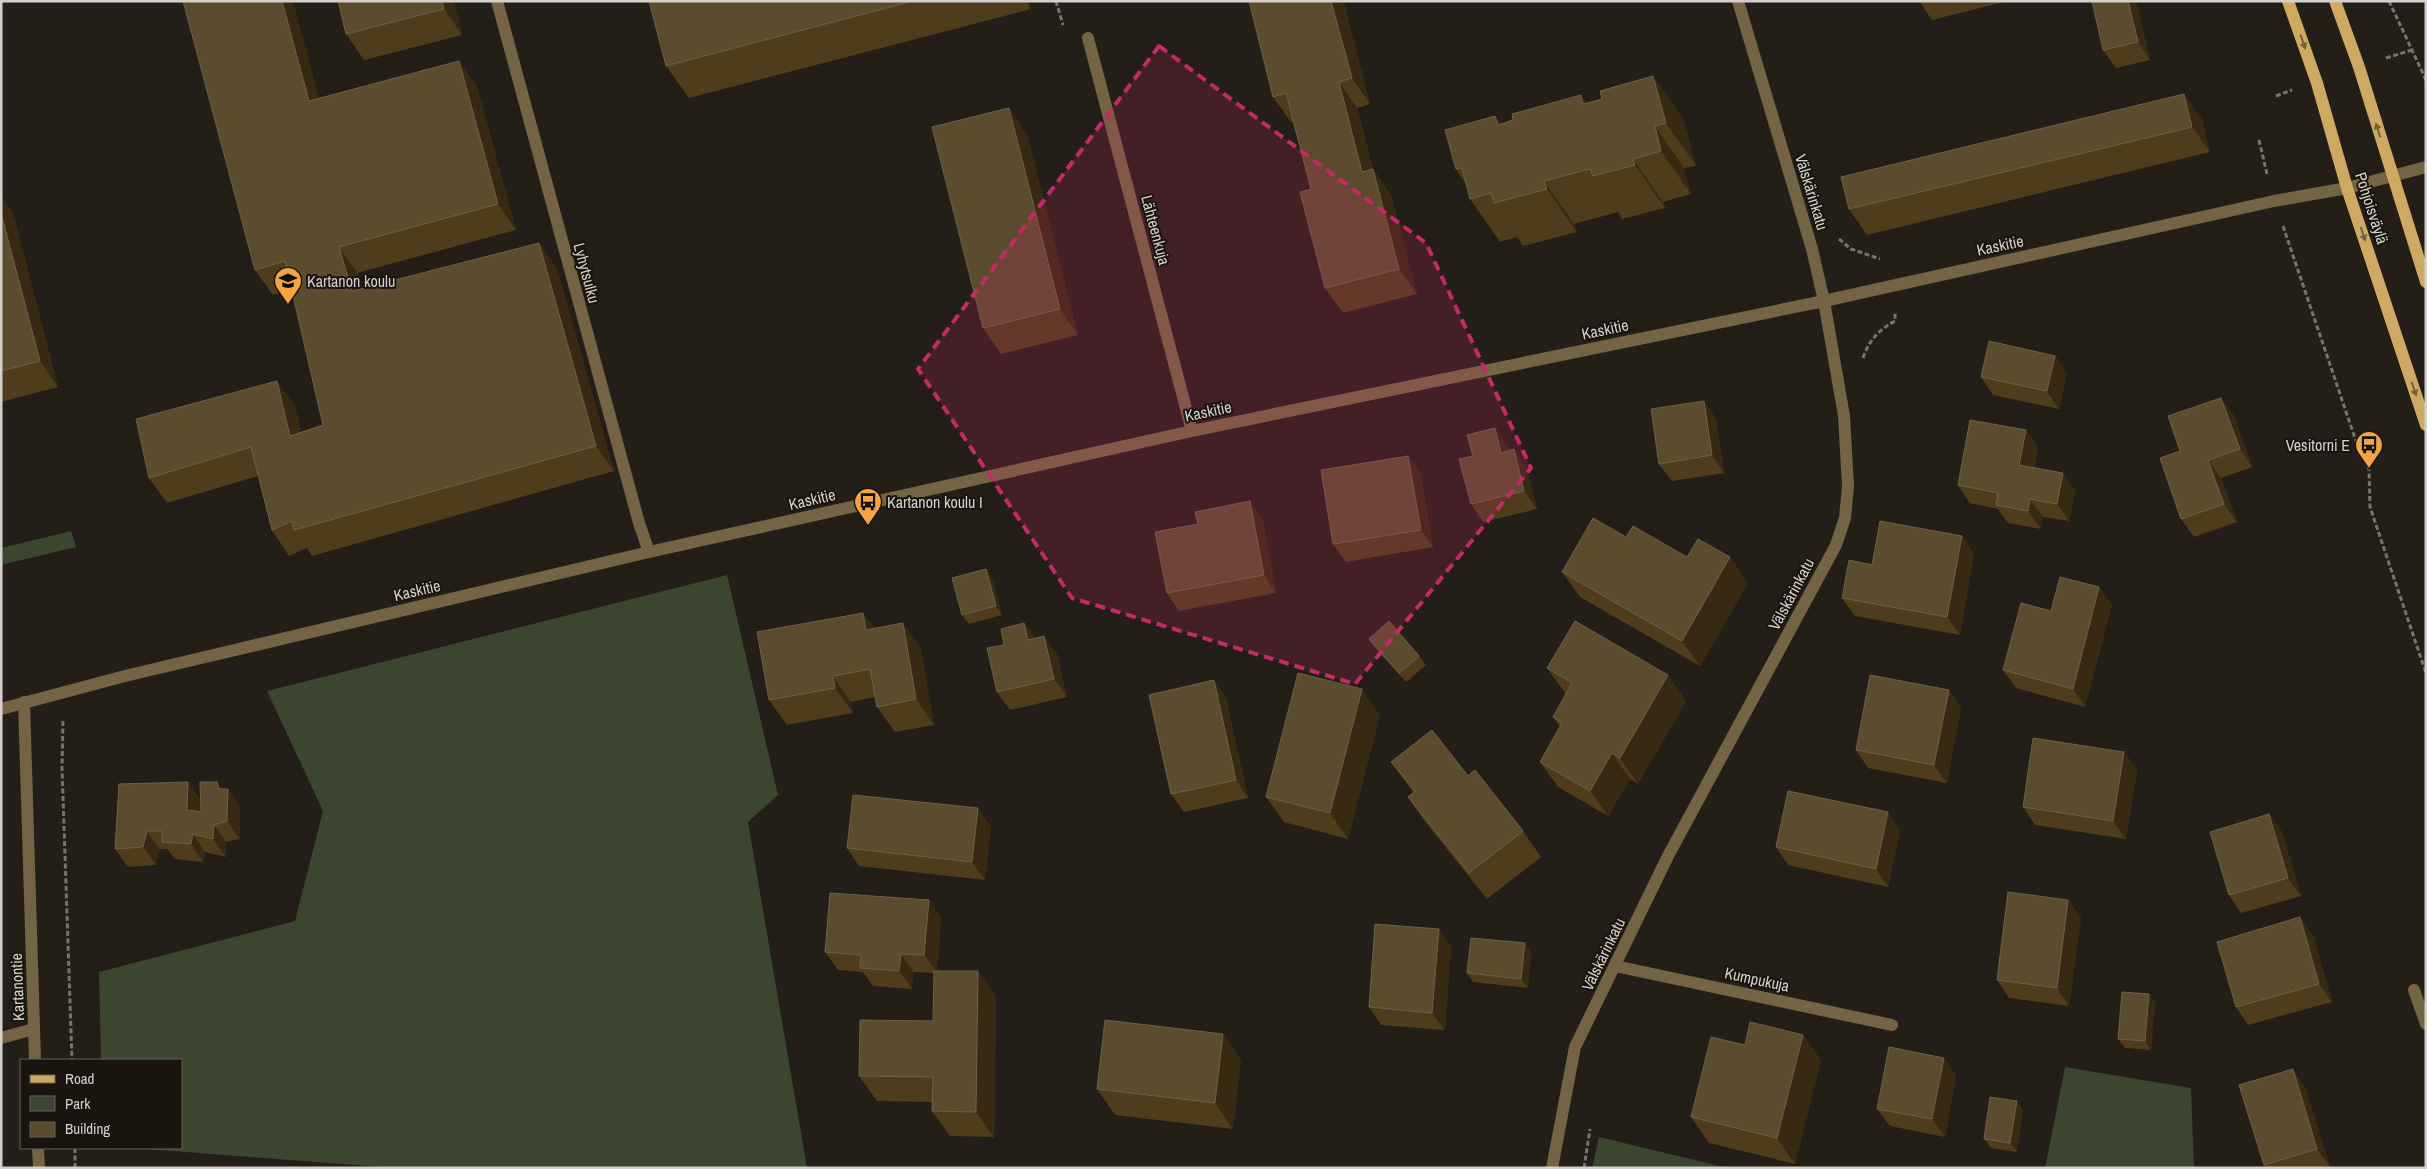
<svg xmlns="http://www.w3.org/2000/svg" width="2427" height="1169" font-family="'Archivo Narrow',sans-serif">
<style>
.green{fill:#3b4530}
.lines{fill:none;stroke-linecap:round;stroke-linejoin:round}
.path{stroke:#77736d;stroke-width:3;stroke-dasharray:5 2.5;stroke-linecap:butt}
.minor{stroke:#756443;stroke-width:12}
.major{stroke:#cda962;stroke-width:12}
.wall{fill:#4e3c1b}
.shaded-wall{fill:#372912}
.building{fill:#5c4c2e;stroke:#6f6147}
.oneway{fill:#735f38}
.marked{fill:#c42a66;fill-opacity:0.2;stroke:#c42a66;stroke-width:4;stroke-dasharray:10 6;stroke-linejoin:round}
.labels{text-anchor:middle;stroke-width:4;stroke-linejoin:round;paint-order:stroke}
.street-label{font-size:16px;fill:#d4d0cb;stroke:#19150e}
.poi-label{font-size:16px;fill:#d4d0cb;stroke:#19150e;text-anchor:start}
</style>
<rect width="100%" height="100%" fill="#231e17"/>
<g class="green">
<polygon points="71,531 76,547 1,565 1,548"/>
<polygon points="727,575 778,795 748,822 807,1168 394,1168 134,1148 181,1148 181,1060 101,1060 99,972 295,921 323,811 267,691"/>
<polygon points="2065,1067 2191,1088 2194,1168 2045,1168"/>
<polygon points="1599,1137 1728,1168 1592,1168"/>
</g>
<g class="lines">
<g class="path">
<polyline points="1056,1 1063,25"/>
<polyline points="2389,1 2426,80"/>
<polyline points="2386,58 2412,50"/>
<polyline points="2276,96 2292,90"/>
<polyline points="2259,140 2267,174"/>
<polyline points="2283,226 2359,450 2369,469 2370,507 2426,673"/>
<polyline points="1839,239 1851,249 1880,259"/>
<path d="M1863 358C1869 340 1879 330 1895 321V313"/>
<polyline points="63,721 62,768 72,1060"/>
<polyline points="75,1148 75,1168"/>
<polyline points="1584,1168 1590,1129"/>
</g>
<g class="minor">
<polyline points="497,1 639,523 649,552"/>
<polyline points="1088,38 1192,431"/>
<polyline points="24,702 35,1060"/>
<polyline points="1,709 125,676 649,552 1192,431 1824,301 2274,201 2347,188 2426,167"/>
<polyline points="1615,966 1892,1025"/>
<polyline points="2414,990 2426,1024"/>
<polyline points="1,1038 34,1029"/>
<polyline points="38,1148 39,1168"/>
<polyline points="1552,1168 1575,1047 1668,856 1836,545 1845,518 1848,486 1844,416 1824,301 1812,249 1738,1"/>
</g>
<g class="major">
<polyline points="2288,1 2317,83 2347,188 2426,425"/>
<polyline points="2335,1 2359,67 2426,282"/>
</g>
</g>
<g class="wall">
<polygon points="338,1 454,1 462,35 364,60 346,34"/>
<polygon points="649,1 1029,1 1031,9 689,98 666,66"/>
<polygon points="1249,1 1341,1 1344,4 1370,104 1357,108 1373,169 1391,195 1417,294 1343,313 1325,288 1311,189 1294,122 1291,122 1273,97"/>
<polygon points="1919,1 2008,1 1932,20"/>
<polygon points="2136,1 2150,60 2116,68 2103,50"/>
<polygon points="459,61 477,87 516,230 357,273 361,289 539,243 557,269 614,471 312,556 307,548 289,556 272,530 258,476 167,503 149,478 295,406 301,432 323,425 292,290 273,295 255,270 320,98"/>
<polygon points="1587,104 1683,118 1696,166 1684,168 1691,194 1663,202 1665,208 1622,219 1618,212 1574,224 1577,232 1523,246 1517,237 1500,242 1470,199 1466,184 1456,169 1495,116 1501,124 1513,120"/>
<polygon points="2202,119 2210,152 1867,235 1849,209"/>
<polygon points="1027,134 1078,335 1001,354 983,328"/>
<polygon points="1,197 13,213 58,387 1,402"/>
<polygon points="2055,356 2067,373 2059,409 1993,395 1981,377"/>
<polygon points="1704,401 1716,419 1724,473 1672,481 1659,464"/>
<polygon points="2234,415 2252,467 2221,478 2237,522 2194,537 2181,519 2180,451"/>
<polygon points="2026,430 2038,448 2034,468 2075,491 2069,521 2043,517 2041,529 2008,523 1998,509 1970,503 1958,485"/>
<polygon points="1508,446 1509,451 1514,449 1526,467 1537,509 1483,522 1471,504"/>
<polygon points="1408,456 1421,474 1433,547 1346,562 1333,544"/>
<polygon points="1263,519 1276,593 1179,611 1167,593"/>
<polygon points="1962,536 1974,554 1960,635 1855,616 1842,598 1872,565"/>
<polygon points="1626,537 1687,557 1730,557 1748,583 1700,666 1580,597 1562,572"/>
<polygon points="986,569 992,578 1002,615 969,624 962,615"/>
<polygon points="2099,587 2112,605 2085,707 2016,688 2003,670 2051,611"/>
<polygon points="863,613 874,628 921,649 934,725 895,732 877,707 875,697 851,702 853,713 787,725 769,700"/>
<polygon points="1024,623 1035,638 1057,654 1067,697 1010,710 997,692"/>
<polygon points="1369,639 1419,656 1426,665 1406,682 1376,649"/>
<polygon points="1547,668 1668,675 1686,701 1638,784 1630,779 1608,816 1558,787 1540,762 1560,727 1553,717 1566,694"/>
<polygon points="1949,690 1961,708 1947,783 1868,768 1856,750"/>
<polygon points="1226,698 1248,798 1184,812 1171,794"/>
<polygon points="1380,715 1348,839 1284,822 1266,797"/>
<polygon points="2124,752 2137,770 2126,839 2035,825 2023,807"/>
<polygon points="1391,762 1468,776 1523,831 1541,857 1487,899 1426,823 1408,797 1414,793"/>
<polygon points="188,782 200,800 200,811 201,812 217,782 222,789 228,789 240,807 240,839 226,842 226,857 205,852 203,862 175,859 167,849 159,849 156,865 128,867 115,849"/>
<polygon points="2269,814 2282,832 2301,896 2241,913 2229,895"/>
<polygon points="991,826 985,880 859,866 847,848"/>
<polygon points="1900,830 1888,887 1788,865 1776,847"/>
<polygon points="2068,900 2081,918 2069,1006 2009,998 1997,980"/>
<polygon points="941,918 937,971 978,971 996,997 994,1137 950,1136 932,1111 932,1102 877,1101 859,1076 933,1021 934,973 913,972 912,989 873,986 863,972 838,970 825,952"/>
<polygon points="2313,935 2332,1002 2248,1025 2236,1007"/>
<polygon points="1525,943 1531,952 1528,988 1473,982 1467,973"/>
<polygon points="1451,947 1445,1030 1381,1025 1369,1007"/>
<polygon points="2155,1003 2151,1050 2125,1048 2118,1039"/>
<polygon points="1803,1035 1821,1060 1795,1164 1709,1143 1691,1117 1745,1045"/>
<polygon points="1944,1058 1956,1076 1945,1137 1890,1126 1877,1109"/>
<polygon points="1241,1060 1233,1129 1115,1115 1097,1089"/>
<polygon points="2305,1087 2330,1167 2327,1168 2266,1168 2264,1165"/>
<polygon points="2023,1110 2017,1152 1991,1148 1984,1139"/>
</g>
<g class="shaded-wall">
<polygon points="282,1 293,1 327,127 309,101"/>
<polygon points="442,1 454,1 462,35 444,9"/>
<polygon points="1026,1 1029,1 1031,9"/>
<polygon points="1331,1 1341,1 1344,4 1370,104 1352,78"/>
<polygon points="2128,1 2136,1 2150,60 2138,42"/>
<polygon points="459,61 477,87 516,230 498,204"/>
<polygon points="1653,76 1683,118 1696,166 1666,123"/>
<polygon points="1339,82 1357,108 1380,198 1362,172"/>
<polygon points="2184,94 2202,119 2210,152 2192,127"/>
<polygon points="1581,95 1611,138 1583,104"/>
<polygon points="1009,108 1027,134 1078,335 1060,309"/>
<polygon points="1495,116 1525,159 1498,125"/>
<polygon points="1655,126 1684,168 1691,194 1661,151"/>
<polygon points="1633,159 1663,202 1665,208 1635,165"/>
<polygon points="1373,169 1391,195 1417,294 1399,269"/>
<polygon points="1544,181 1574,224 1577,232 1547,189"/>
<polygon points="1,197 13,213 58,387 40,361 1,213"/>
<polygon points="539,243 557,269 614,471 596,446"/>
<polygon points="339,247 357,273 370,317 352,291"/>
<polygon points="2055,356 2067,373 2059,409 2047,391"/>
<polygon points="277,381 295,406 308,462 290,436"/>
<polygon points="2221,398 2234,415 2252,467 2240,449"/>
<polygon points="1704,401 1716,419 1724,473 1712,455"/>
<polygon points="1495,428 1508,446 1514,470 1501,453"/>
<polygon points="2026,430 2038,448 2032,482 2019,465"/>
<polygon points="1514,449 1526,467 1537,509 1524,491"/>
<polygon points="1408,456 1421,474 1433,547 1421,530"/>
<polygon points="2208,460 2221,478 2237,522 2224,504"/>
<polygon points="2063,473 2075,491 2069,521 2057,504"/>
<polygon points="2030,499 2043,517 2041,529 2028,511"/>
<polygon points="1250,501 1263,519 1276,593 1264,575"/>
<polygon points="1962,536 1974,554 1960,635 1947,617"/>
<polygon points="1730,557 1748,583 1700,666 1682,641"/>
<polygon points="986,569 992,578 1002,615 996,606"/>
<polygon points="2099,587 2112,605 2085,707 2073,689"/>
<polygon points="863,613 881,639 866,630"/>
<polygon points="903,623 921,649 934,725 916,699"/>
<polygon points="1024,623 1037,641 1028,640"/>
<polygon points="1044,636 1057,654 1067,697 1054,679"/>
<polygon points="1668,675 1686,701 1638,784 1620,758"/>
<polygon points="833,676 851,702 853,713 835,688"/>
<polygon points="1214,680 1226,698 1248,798 1236,780"/>
<polygon points="1362,689 1380,715 1348,839 1330,813"/>
<polygon points="1949,690 1961,708 1947,783 1934,765"/>
<polygon points="2124,752 2137,770 2126,839 2113,821"/>
<polygon points="1612,753 1630,779 1608,816 1590,791"/>
<polygon points="188,782 200,800 199,828 187,810"/>
<polygon points="217,782 228,798 228,789 240,807 240,839 227,821"/>
<polygon points="978,808 991,826 985,880 972,862"/>
<polygon points="1888,812 1900,830 1888,887 1876,869"/>
<polygon points="2269,814 2282,832 2301,896 2288,878"/>
<polygon points="214,825 226,842 226,857 213,839"/>
<polygon points="147,831 159,849 156,865 143,847"/>
<polygon points="193,834 205,852 203,862 191,844"/>
<polygon points="929,900 941,918 937,973 924,955"/>
<polygon points="2068,900 2081,918 2069,1006 2057,988"/>
<polygon points="2300,917 2313,935 2332,1002 2319,984"/>
<polygon points="1439,929 1451,947 1445,1030 1432,1013"/>
<polygon points="1525,943 1531,952 1528,988 1521,979"/>
<polygon points="901,954 913,972 912,989 899,971"/>
<polygon points="978,971 996,997 994,1137 976,1112"/>
<polygon points="2149,994 2155,1003 2151,1050 2145,1041"/>
<polygon points="1223,1034 1241,1060 1233,1129 1215,1103"/>
<polygon points="1803,1035 1821,1060 1795,1164 1777,1138"/>
<polygon points="1944,1058 1956,1076 1945,1137 1932,1119"/>
<polygon points="2293,1069 2305,1087 2330,1167 2317,1149"/>
<polygon points="2017,1101 2023,1110 2017,1152 2010,1143"/>
</g>
<g class="building">
<polygon points="183,1 282,1 309,101 459,61 498,204 339,247 352,291 539,243 596,446 294,530 292,521 272,530 251,447 149,478 136,419 277,381 290,436 323,425 285,261 255,270"/>
<polygon points="338,1 442,1 444,9 346,34"/>
<polygon points="649,1 913,1 666,66"/>
<polygon points="1249,1 1331,1 1352,78 1339,82 1362,172 1373,169 1399,269 1325,288 1300,192 1311,189 1286,93 1273,97"/>
<polygon points="2092,1 2128,1 2138,42 2103,50"/>
<polygon points="1653,76 1666,123 1655,126 1661,151 1633,159 1635,165 1593,176 1590,169 1544,181 1547,189 1494,203 1491,193 1470,199 1462,168 1456,169 1445,130 1495,116 1498,125 1513,120 1512,114 1581,95 1583,104 1602,99 1600,91"/>
<polygon points="2184,94 2192,127 1849,209 1841,177"/>
<polygon points="1009,108 1060,309 983,328 932,127"/>
<polygon points="1,213 40,361 1,371"/>
<polygon points="1989,341 2055,356 2047,391 1981,377"/>
<polygon points="2221,398 2240,449 2208,460 2224,504 2181,519 2160,458 2180,451 2168,416"/>
<polygon points="1704,401 1712,455 1659,464 1651,409"/>
<polygon points="1970,420 2026,430 2019,465 2063,473 2057,504 2030,499 2028,511 1996,505 1998,493 1958,485"/>
<polygon points="1495,428 1501,453 1514,449 1524,491 1471,504 1459,459 1473,456 1467,435"/>
<polygon points="1408,456 1421,530 1333,544 1321,470"/>
<polygon points="1250,501 1264,575 1167,593 1155,532 1198,524 1195,512"/>
<polygon points="1593,518 1626,537 1633,526 1687,557 1698,539 1730,557 1682,641 1562,572"/>
<polygon points="1880,521 1962,536 1947,617 1842,598 1849,560 1872,565"/>
<polygon points="986,569 996,606 962,615 952,578"/>
<polygon points="2060,577 2099,587 2073,689 2003,670 2021,603 2051,611"/>
<polygon points="863,613 866,630 903,623 916,699 877,707 870,669 833,676 835,688 769,700 757,632"/>
<polygon points="1389,621 1419,656 1399,673 1369,639"/>
<polygon points="1575,621 1668,675 1620,758 1612,753 1590,791 1540,762 1562,723 1553,717 1572,683 1547,668"/>
<polygon points="1024,623 1028,640 1044,636 1054,679 997,692 987,648 1004,645 1001,629"/>
<polygon points="1298,673 1362,689 1330,813 1266,797"/>
<polygon points="1870,675 1949,690 1934,765 1856,750"/>
<polygon points="1214,680 1236,780 1171,794 1149,695"/>
<polygon points="1432,730 1468,776 1475,770 1523,831 1469,873 1408,797 1415,791 1391,762"/>
<polygon points="2033,738 2124,752 2113,821 2023,807"/>
<polygon points="188,782 187,810 201,812 200,782 217,782 219,789 228,789 227,821 214,825 213,839 193,834 191,844 162,842 162,831 147,831 143,847 115,849 119,784"/>
<polygon points="1788,791 1888,812 1876,869 1776,847"/>
<polygon points="853,795 978,808 972,862 847,848"/>
<polygon points="2269,814 2288,878 2229,895 2210,832"/>
<polygon points="2008,892 2068,900 2057,988 1997,980"/>
<polygon points="830,893 929,900 924,955 901,954 899,971 860,968 861,955 825,952"/>
<polygon points="2300,917 2319,984 2236,1007 2217,942"/>
<polygon points="1375,924 1439,929 1432,1013 1369,1007"/>
<polygon points="1471,938 1525,943 1521,979 1467,973"/>
<polygon points="934,971 978,971 976,1112 932,1111 933,1077 859,1076 860,1020 933,1021"/>
<polygon points="2122,992 2149,994 2145,1041 2118,1039"/>
<polygon points="1105,1020 1223,1034 1215,1103 1097,1089"/>
<polygon points="1750,1022 1803,1035 1777,1138 1691,1117 1711,1037 1745,1045"/>
<polygon points="1889,1047 1944,1058 1932,1119 1877,1109"/>
<polygon points="2293,1069 2317,1149 2264,1165 2239,1085"/>
<polygon points="1990,1097 2017,1101 2010,1143 1984,1139"/>
</g>
<defs><path id="oneway-solid" d="M-6-.8H1V-3.2L6.5 0L1 3.2V.8H-6Z" transform="scale(1.25)"/></defs>
<g class="oneway">
<use href="#oneway-solid" transform="translate(2303 42) rotate(71)"/>
<use href="#oneway-solid" transform="translate(2378 130) rotate(-107)"/>
<use href="#oneway-solid" transform="translate(2363 234) rotate(72)"/>
<use href="#oneway-solid" transform="translate(2414 389) rotate(72)"/>
</g>
<path class="marked" d="M1159 46 1426 243 1531 468 1355 684 1072 598 918 369Z"/>
<defs>
<symbol id="school-pin" viewBox="-11 -11 22 30"><path d="M0 17L-7.5 6A9.5 9.5 0 1 1 7.5 6Z" fill="#f4a444" stroke="#19150e"/><path d="M0-5L7-2L0 1L-7-2ZM-4 1L0 2.5L4 1V4Q0 6-4 4Z" fill="#111"/></symbol>
<symbol id="bus-pin" viewBox="-11 -11 22 30"><path d="M0 17L-7.5 6A9.5 9.5 0 1 1 7.5 6Z" fill="#f4a444" stroke="#19150e"/><path d="M-5-6H5V4H4V6H2V4H-2V6H-4V4H-5ZM-3.5-4V0h7V-4ZM-3.5 1.2v1.5H-2V1.2ZM2 1.2v1.5H3.5V1.2Z" fill="#111"/></symbol>
</defs>
<g fill-rule="evenodd">
<use href="#school-pin" x="272" y="265" width="32" height="43"/>
<use href="#bus-pin" x="2353" y="429" width="32" height="43"/>
<use href="#bus-pin" x="852" y="486" width="32" height="43"/>
</g>
<g class="labels">
<g class="street-label">
<text transform="translate(1812 192) rotate(73)" y="6">Välskärinkatu</text>
<text transform="translate(2372 208) rotate(72)" y="6">Pohjoisväylä</text>
<text transform="translate(1156 230) rotate(75)" y="6">Lähteenkuja</text>
<text transform="translate(2000 245) rotate(-12)" y="6">Kaskitie</text>
<text transform="translate(587 273) rotate(75)" y="6">Lyhytsulku</text>
<text transform="translate(1605 329) rotate(-12)" y="6">Kaskitie</text>
<text transform="translate(1208 411) rotate(-12)" y="6">Kaskitie</text>
<text transform="translate(812 499) rotate(-13)" y="6">Kaskitie</text>
<text transform="translate(417 590) rotate(-13)" y="6">Kaskitie</text>
<text transform="translate(1791 594) rotate(-62)" y="6">Välskärinkatu</text>
<text transform="translate(1603 954) rotate(-64)" y="6">Välskärinkatu</text>
<text transform="translate(1757 979) rotate(12)" y="6">Kumpukuja</text>
<text transform="translate(17 987) rotate(-92)" y="6">Kartanontie</text>
</g>
<g class="poi-label">
<text x="307" y="287">Kartanon koulu</text>
<text x="2350" y="451" text-anchor="end">Vesitorni E</text>
<text x="887" y="508">Kartanon koulu I</text>
</g>
</g>
<rect width="2427" height="1169" fill="none" stroke="#d4d0cb" stroke-width="5"/>
<rect x="20" y="1059" width="162" height="90" fill="#19150e" stroke="#64605a"/>
<rect x="30" y="1075" width="25" height="8" fill="#cda962" stroke="#64605a"/>
<text x="65" y="1084" font-size="15" fill="#d4d0cb">Road</text>
<rect x="30" y="1096" width="25" height="15" fill="#3b4530" stroke="#64605a"/>
<text x="65" y="1109" font-size="15" fill="#d4d0cb">Park</text>
<rect x="30" y="1122" width="25" height="15" fill="#5c4c2e" stroke="#64605a"/>
<text x="65" y="1134" font-size="15" fill="#d4d0cb">Building</text>
</svg>
